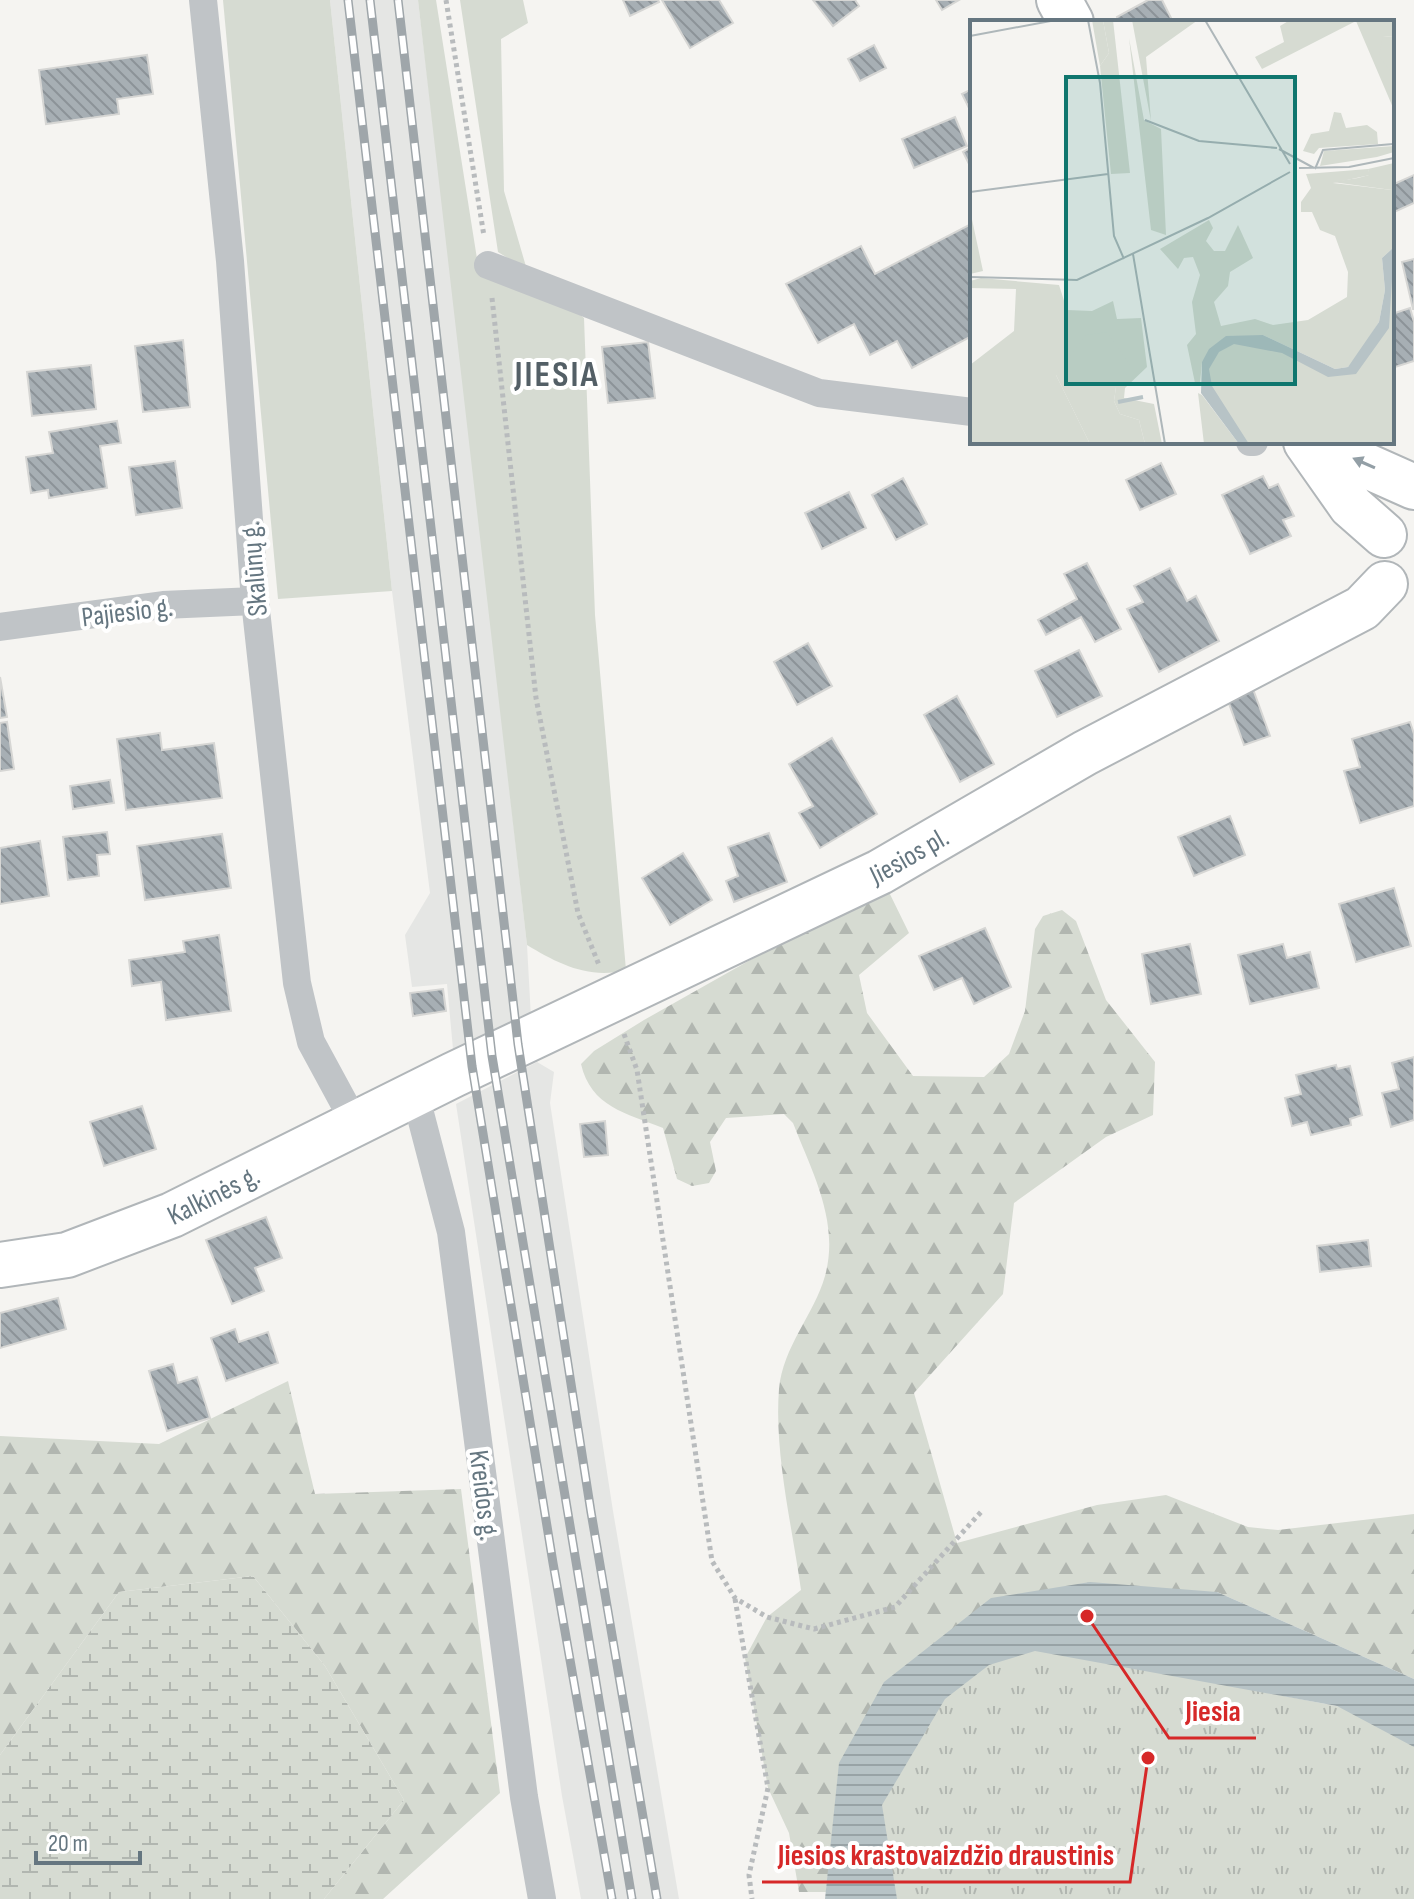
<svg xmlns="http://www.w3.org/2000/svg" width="1414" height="1899" font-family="'Sofia Sans Condensed',sans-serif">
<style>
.built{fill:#e5e6e4}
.grass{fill:#d6dbd2}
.forest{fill:url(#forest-firs)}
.wetland{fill:url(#wetland-marsh)}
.park{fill:url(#park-tufts)}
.water{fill:url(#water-rules)}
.building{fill:url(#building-back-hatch);stroke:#d6d6d4;stroke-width:2}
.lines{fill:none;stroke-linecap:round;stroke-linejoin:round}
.primary-casing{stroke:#b1b6b9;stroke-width:48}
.path{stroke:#b8bbbd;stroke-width:5;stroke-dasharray:4 4;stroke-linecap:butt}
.street{stroke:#c0c4c7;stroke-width:28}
.primary{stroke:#fff;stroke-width:44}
.rail-casing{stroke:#9fa6aa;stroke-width:9}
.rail{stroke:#fff;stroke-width:6;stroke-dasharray:18;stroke-linecap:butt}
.oneway{fill:#939fa6}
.labels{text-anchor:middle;stroke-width:8;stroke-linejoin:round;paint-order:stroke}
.street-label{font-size:28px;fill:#657680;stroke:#fff}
.district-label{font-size:36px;font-weight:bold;letter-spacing:2px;fill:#535f66;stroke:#fff}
.inset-river{fill:none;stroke:#b7c3c6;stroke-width:4}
.inset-road{fill:none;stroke:#aeb7ba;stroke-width:2}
.view{fill:#0f766e;fill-opacity:0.15;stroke:#0f766e;stroke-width:4}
.inset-edge{fill:none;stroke:#657680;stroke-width:4}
.leader{fill:none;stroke:#d62828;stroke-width:3}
.callout-dot{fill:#d62828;stroke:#fff;stroke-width:3}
.callout-label{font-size:30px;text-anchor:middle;font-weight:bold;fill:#d62828;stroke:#fff;stroke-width:8;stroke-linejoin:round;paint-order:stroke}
</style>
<defs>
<pattern id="forest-firs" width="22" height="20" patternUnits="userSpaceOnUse" patternTransform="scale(2)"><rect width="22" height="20" fill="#d6dbd2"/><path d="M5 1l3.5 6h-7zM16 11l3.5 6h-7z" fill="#b1b6b0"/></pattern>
<pattern id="wetland-marsh" width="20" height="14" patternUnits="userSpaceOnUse" patternTransform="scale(2)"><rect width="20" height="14" fill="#d6dbd2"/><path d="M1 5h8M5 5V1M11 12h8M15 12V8" fill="none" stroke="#b1b6b0"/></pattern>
<pattern id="park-tufts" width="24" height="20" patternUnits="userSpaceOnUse" patternTransform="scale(2)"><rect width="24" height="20" fill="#d6dbd2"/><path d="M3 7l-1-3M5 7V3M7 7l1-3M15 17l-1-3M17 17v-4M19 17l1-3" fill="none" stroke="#b1b6b0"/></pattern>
<pattern id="water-rules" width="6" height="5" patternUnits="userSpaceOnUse" patternTransform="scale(2)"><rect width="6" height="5" fill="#b7c3c6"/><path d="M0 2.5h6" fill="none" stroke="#98a3a6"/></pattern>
<pattern id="building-back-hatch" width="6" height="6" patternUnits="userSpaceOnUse" patternTransform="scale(2)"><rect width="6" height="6" fill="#a7afb4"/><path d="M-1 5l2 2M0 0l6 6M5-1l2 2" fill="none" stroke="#8c9398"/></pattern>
</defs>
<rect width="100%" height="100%" fill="#f5f4f1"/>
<g class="built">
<polygon points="330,0 418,0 461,356 527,945 531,1018 453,1049 447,984 412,987 405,935 430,893 392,591"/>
<polygon points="537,1062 554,1072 550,1103 613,1511 679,1899 581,1899 562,1796 456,1104"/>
</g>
<g class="grass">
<polygon points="223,0 330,0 392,591 278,599"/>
<path d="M418 0H436L478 265 562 300 584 318 595 615 626 970C589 980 557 963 527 945Z"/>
<polygon points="460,0 523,0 528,23 501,39 504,191 527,270 498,252"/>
</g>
<g class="forest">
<path d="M885 884 909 933 859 975 867 1013 913 1076 984 1077 1009 1054 1025 1011 1035 929 1043 916 1062 910 1076 921 1106 1000 1155 1062 1153 1115 1106 1137 1014 1203 1003 1294 914 1393 957 1543 1097 1505 1166 1495 1248 1527 1278 1530 1414 1514V1679L1217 1592 830 1855 826 1892H799L789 1833 768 1788 745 1658 767 1617 801 1590C792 1525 774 1454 779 1389 783 1346 814 1315 825 1276 840 1222 812 1172 793 1123L784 1114 726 1118 710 1142 716 1171 709 1183 692 1186 677 1179 663 1128C626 1113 591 1107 581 1064L594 1051 644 1020Z"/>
<polygon points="288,1381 315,1494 461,1489 500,1793 383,1899 324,1899 404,1800 325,1666 253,1576 119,1592 0,1755 0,1436 159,1444"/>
</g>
<polygon class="wetland" points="253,1576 325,1666 404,1800 324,1899 0,1899 0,1755 119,1592"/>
<polygon class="park" points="982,1638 1414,1721 1414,1899 856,1899 865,1795"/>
<polygon class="water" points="1090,1582 1217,1592 1414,1679 1414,1747 1337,1706 1035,1651 989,1665 945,1699 882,1805 897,1899 825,1899 839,1763 884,1682 991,1598"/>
<g class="building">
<polygon points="623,0 658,0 659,2 630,16"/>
<polygon points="662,0 719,0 733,23 690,48"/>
<polygon points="813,0 855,0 859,6 833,26"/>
<polygon points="936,0 959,0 942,10"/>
<polygon points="1148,0 1162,0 1173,22 1119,22 1117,17"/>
<polygon points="874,45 886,68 860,81 848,59"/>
<polygon points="147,55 153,94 117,99 119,114 46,124 39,70"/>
<polygon points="972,89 972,114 962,94"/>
<polygon points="955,117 967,146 914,168 902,139"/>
<polygon points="972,147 972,170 963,152"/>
<polygon points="1414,175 1414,203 1392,213 1392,185"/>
<polygon points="969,225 972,231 972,336 912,368 897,341 870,355 854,324 818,343 786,284 861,246 875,274"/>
<polygon points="1414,259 1414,309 1413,309 1402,262"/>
<polygon points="1410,308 1414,322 1414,361 1392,368 1392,314"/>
<polygon points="183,340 190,407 143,412 135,346"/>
<polygon points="648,342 655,398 608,403 602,347"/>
<polygon points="91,365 96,409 32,416 27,372"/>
<polygon points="117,421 121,443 100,446 107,488 49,498 48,490 31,493 26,457 53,453 49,432"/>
<polygon points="175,461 182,508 136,515 129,467"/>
<polygon points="1161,463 1176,494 1140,510 1126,480"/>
<polygon points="1263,476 1269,488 1278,484 1294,516 1283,520 1291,536 1250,554 1222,495"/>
<polygon points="903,478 927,524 896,540 872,495"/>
<polygon points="849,492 866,528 822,549 805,513"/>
<polygon points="1087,563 1121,629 1095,642 1081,617 1046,635 1038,620 1077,599 1064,574"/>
<polygon points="1170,568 1187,601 1196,596 1219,641 1159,672 1127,609 1143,602 1134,586"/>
<polygon points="808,643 832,686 797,705 774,662"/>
<polygon points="1079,650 1102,696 1057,717 1035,671"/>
<polygon points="0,677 7,717 0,718"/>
<polygon points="1253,689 1270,736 1244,745 1227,698"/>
<polygon points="957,696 994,764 960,782 924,715"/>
<polygon points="7,722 14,769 0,771 0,723"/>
<polygon points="1410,722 1414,734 1414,806 1360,823 1344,771 1360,767 1352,739"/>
<polygon points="160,733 162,750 214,743 222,798 126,810 117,739"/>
<polygon points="832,738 877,814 820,848 799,813 813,806 789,764"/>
<polygon points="110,780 114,803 73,809 70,786"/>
<polygon points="1230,816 1245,855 1194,876 1178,837"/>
<polygon points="107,832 110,854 97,855 99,876 68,880 63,837"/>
<polygon points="769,833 787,882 734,902 726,881 738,876 728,847"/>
<polygon points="222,834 231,888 145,900 137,846"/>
<polygon points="40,841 49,896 0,904 0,848"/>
<polygon points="683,853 712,900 670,925 642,878"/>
<polygon points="1394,888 1411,946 1356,962 1339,904"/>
<polygon points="985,928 1011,987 974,1004 962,978 934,990 919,956"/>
<polygon points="219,935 231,1011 166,1020 161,982 132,986 129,960 185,952 183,941"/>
<polygon points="1190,944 1201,994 1151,1004 1142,954"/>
<polygon points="1283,944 1287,958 1310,952 1319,988 1250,1004 1238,955"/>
<polygon points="443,989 446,1011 413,1016 410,993"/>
<polygon points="1414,1057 1414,1120 1391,1127 1382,1093 1399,1089 1392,1063"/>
<polygon points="1336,1065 1337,1069 1350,1066 1362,1115 1350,1119 1351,1125 1311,1135 1307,1122 1292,1126 1285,1098 1301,1094 1296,1075"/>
<polygon points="142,1106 156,1149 104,1166 90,1122"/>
<polygon points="605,1121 608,1155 584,1157 580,1124"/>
<polygon points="266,1217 282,1258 255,1268 264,1291 232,1304 206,1240"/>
<polygon points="1368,1240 1371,1266 1320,1272 1317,1246"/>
<polygon points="58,1298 66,1329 0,1348 0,1313"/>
<polygon points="235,1329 239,1342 268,1332 278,1363 226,1381 211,1338"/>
<polygon points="173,1364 178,1383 197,1377 210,1418 167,1431 149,1371"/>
</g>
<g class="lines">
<defs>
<g id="primary">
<polyline points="1059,0 1071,22"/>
<polyline points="1306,442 1351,506 1384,535"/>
<polyline points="1313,442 1414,487"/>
<path id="s1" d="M0 1265 67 1255 172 1215 453 1075 880 872 1085 753 1362 608 1385 584"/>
</g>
</defs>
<use href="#primary" class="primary-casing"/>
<g class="path">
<polyline points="446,0 484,236"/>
<polyline points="492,298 536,698 578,913 599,965"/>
<polyline points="624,1034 637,1070 712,1561 735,1598 767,1617 814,1629 895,1607 981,1512"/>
<polyline points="735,1599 768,1788 749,1875 752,1899"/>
</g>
<g class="street">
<polyline points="203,0 230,261 255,601 297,983 311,1042 356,1125"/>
<polyline points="488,265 819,393 972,412"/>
<polyline points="1250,442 1254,442"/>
<polyline points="0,627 163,605 255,601"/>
<polyline points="415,1094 451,1232 524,1797 542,1899"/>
</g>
<use href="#primary" class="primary"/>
<defs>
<g id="rail">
<polyline points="348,0 472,1066 553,1563 612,1899"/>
<polyline points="370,0 492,1056 632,1899"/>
<polyline points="398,0 518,1044 591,1512 657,1899"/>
</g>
</defs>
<use href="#rail" class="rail-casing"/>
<use href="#rail" class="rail"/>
</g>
<defs><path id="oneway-solid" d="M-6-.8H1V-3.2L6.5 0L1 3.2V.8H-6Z" transform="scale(2)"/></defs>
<use class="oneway" href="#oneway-solid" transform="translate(1364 463) rotate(-156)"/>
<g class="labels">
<g class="street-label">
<text transform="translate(253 569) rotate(-95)" y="10">Skalūnų g.</text>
<text transform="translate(127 611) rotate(-7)" y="10">Pajiesio g.</text>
<text dy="10" stroke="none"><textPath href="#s1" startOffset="1000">Jiesios pl.</textPath></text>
<text dy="10" stroke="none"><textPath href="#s1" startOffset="226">Kalkinės g.</textPath></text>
<text transform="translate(485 1495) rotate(83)" y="10">Kreidos g.</text>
</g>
<g class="district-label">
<text x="557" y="386">JIESIA</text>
</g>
</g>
<g transform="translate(970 20)">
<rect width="424" height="424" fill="#f5f4f1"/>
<path d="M133 0H143L160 153 141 154 130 46 139 33ZM162 0H228L176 37 181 101ZM320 0H424V17L413 16 424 56V90L386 1 292 49 285 37 314 22 310 6ZM159 18 174 100 191 109 196 215 181 210ZM424 126V132L407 137 350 146 354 131ZM424 143 422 170 362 162 388 158 399 155 398 149Z" fill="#d6dbd2"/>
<path d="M122 0H133L139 33 130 46ZM413 16 424 17V56L409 36ZM364 92 371 93 376 108 397 105 407 112 408 124 349 128 344 134 333 131 341 114 359 111ZM424 148V227L412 238 415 270 409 302 387 337 378 347 365 349 293 315 232 342 230 363H225L217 325 226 314 222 282 230 255 223 237 214 238 208 249 190 229 239 200 243 208 236 221 244 231H255L268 205 283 238 260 252 258 266 244 282 251 306 285 299 303 305 338 300 377 277 378 252 365 216 350 210 342 192H331V182L341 168 336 154 398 149 400 155 363 163 422 170ZM0 190 13 251 0 254ZM11 258 89 265 97 290 122 291 143 281 147 299 171 298 177 347 155 368 154 378 184 384 192 424H175L169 400 150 394 144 381 146 367 86 355 120 424H0V345L44 311 46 269 0 268V261ZM228 373 232 375 269 424H234Z" fill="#d6dbd2"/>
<path d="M137 312 162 348 146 367 144 381 150 394 169 400 175 424H120L86 355 116 315Z" fill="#d6dbd2"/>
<path d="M424 249V424H272L239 379 236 347 255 322 288 319 359 354 378 353 406 323Z" fill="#d6dbd2"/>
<path d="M424 227 419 308 386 354 358 357 312 333 264 324 249 332 239 349 242 366 279 424H269L231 373 232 342 239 329 256 316 293 315 365 349 378 347 409 302 415 270 412 238Z" fill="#b7c3c6"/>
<path class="inset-river" d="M148 382 173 377"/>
<path class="inset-road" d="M118 0 130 63 144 216 154 239M235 0 320 144M0 16 86 0M175 100 229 121 307 128M309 129 344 148M329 148 379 147 424 138M345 149 353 130 423 124M0 172 138 154M163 234 195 424M0 257 107 260 238 198 320 152"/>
<path class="view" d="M96 57H325V364H96Z"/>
<rect width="424" height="424" class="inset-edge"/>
</g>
<path class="leader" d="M1087 1616L1169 1738H1256M1148 1758L1130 1882H762"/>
<g class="callout-dot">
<circle cx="1087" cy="1616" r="8"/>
<circle cx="1148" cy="1758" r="8"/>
</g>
<g class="callout-label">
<text x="1213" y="1721">Jiesia</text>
<text x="946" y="1865">Jiesios kraštovaizdžio draustinis</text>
</g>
<path d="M36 1851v12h104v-12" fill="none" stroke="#657680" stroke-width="4"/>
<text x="48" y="1851" font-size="24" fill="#657680" stroke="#ffffff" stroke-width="6" paint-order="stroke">20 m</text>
</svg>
